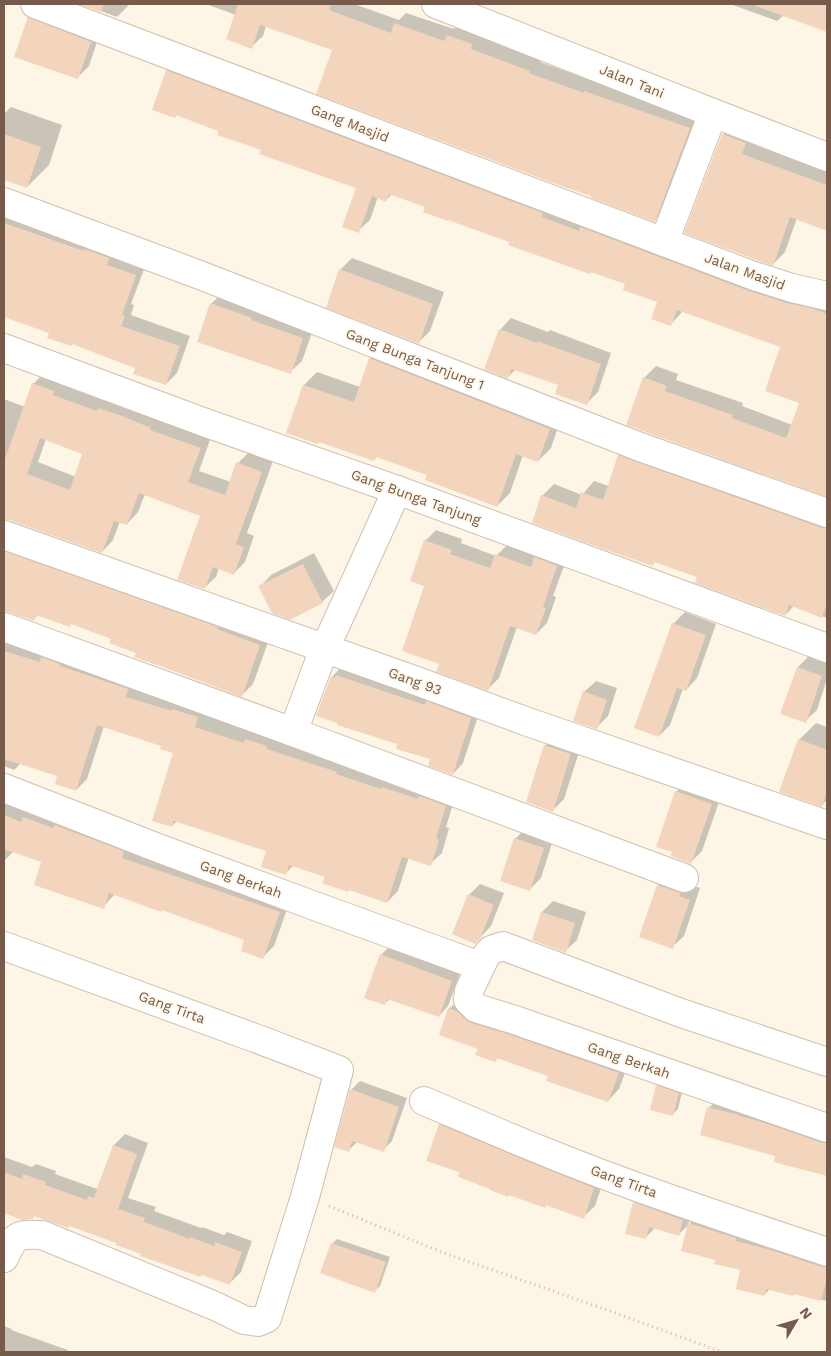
<svg xmlns="http://www.w3.org/2000/svg" width="831" height="1356" font-family="'Work Sans',sans-serif">
<style>
.shadow{fill:#0003;fill-rule:evenodd}
.building{fill:#f3d4bd;fill-rule:evenodd}
.lines{fill:none;stroke-linecap:round;stroke-linejoin:round}
.minor-casing{stroke:#d1bfae;stroke-width:30}
.path{stroke:#d8b79f;stroke-width:3;stroke-dasharray:1 4;stroke-linecap:butt}
.minor{stroke:#fff;stroke-width:28}
.labels{text-anchor:middle;stroke-width:4;stroke-linejoin:round;paint-order:stroke}
.street-label{font-size:14px;fill:#775b4a;stroke:#fff8ed}
</style>
<rect width="100%" height="100%" fill="#fdf5e6"/>
<g class="shadow">
<polygon points="82,4 130,4 117,17"/>
<polygon points="206,4 354,4 399,20 406,13 454,29 459,24 483,33 481,37 541,59 540,62 596,82 597,80 701,117 666,209 655,220 593,195 333,49 266,26 263,36 251,47 236,15"/>
<polygon points="730,4 827,4 827,31 784,15 777,21"/>
<polygon points="40,7 101,30 89,66 77,78 29,18"/>
<polygon points="178,59 827,299 827,495 628,424 644,378 656,366 678,374 676,380 743,403 742,406 792,425 800,402 782,346 683,311 671,324 659,301 626,284 392,194 386,200 378,197 370,220 358,231 357,188 262,149 220,130 177,114 175,117 167,71"/>
<polygon points="11,107 62,125 49,165 27,187 4,179 4,114"/>
<polygon points="735,123 827,168 827,229 797,218 785,252 773,264 723,135"/>
<polygon points="4,207 146,264 131,304 134,305 131,315 190,336 177,373 166,384 137,367 73,343 71,345 51,332 4,316"/>
<polygon points="352,258 444,292 430,331 419,342 340,270"/>
<polygon points="223,292 314,327 302,361 290,372 211,304"/>
<polygon points="511,318 548,332 550,330 611,353 598,392 586,404 560,384 516,369 508,377 500,330"/>
<polygon points="383,346 562,416 551,448 538,461 523,455 510,493 497,506 428,474 377,456 374,460 320,441 288,432 304,385 317,372 360,387 370,359"/>
<path d="M44 373 211 437 199 471 231 482 238 463 249 452 273 461 247 533 254 536 245 562 233 574 219 568 216 577 204 588 202 515 145 494 138 512 127 524 120 521 113 540 102 552 9 519H4V399L25 407 33 384ZM46 439 84 453 76 477 38 462Z"/>
<polygon points="630,444 827,515 827,618 794,606 785,615 698,577 656,561 653,564 542,496 554,484 582,495 594,481 609,486 619,456"/>
<polygon points="436,530 462,539 461,543 496,556 508,544 568,555 553,596 556,597 547,623 536,634 517,627 499,678 488,689 440,663 426,586 425,541"/>
<polygon points="4,534 271,634 253,684 242,695 137,652 112,638 72,623 38,615 33,620 4,609"/>
<polygon points="314,553 334,591 322,602 260,587 271,575"/>
<polygon points="685,612 716,624 697,678 686,690 683,689 670,725 659,736 673,624"/>
<polygon points="4,640 208,706 205,716 456,794 446,827 449,828 442,853 430,864 409,857 398,891 387,902 326,876 294,865 286,873 268,850 177,821 172,826 175,752 162,745 104,726 87,779 76,790 59,775 21,763 14,770 4,766"/>
<polygon points="809,656 827,663 827,679 817,710 805,721 798,667"/>
<polygon points="342,666 481,707 463,763 453,774 432,758 399,743 332,677"/>
<polygon points="596,681 617,688 608,716 596,728 584,692"/>
<polygon points="816,723 827,727 827,800 822,805 799,740"/>
<polygon points="556,734 582,743 564,799 552,811 545,746"/>
<polygon points="688,780 722,793 702,851 690,863 676,792"/>
<polygon points="4,800 290,901 274,946 263,957 246,939 162,909 115,894 103,907 43,862 13,852 4,861"/>
<polygon points="526,828 554,837 541,878 530,889 515,839"/>
<polygon points="670,874 690,885 700,888 684,936 672,947 640,936 658,885"/>
<polygon points="480,884 504,893 491,926 475,943 469,895"/>
<polygon points="553,901 586,912 577,940 565,951 542,912"/>
<polygon points="391,945 461,971 448,1006 439,1016 390,999 384,1004 381,955"/>
<polygon points="461,998 629,1062 619,1089 608,1101 549,1076 498,1057 495,1061 479,1048 449,1009"/>
<polygon points="360,1081 407,1098 392,1141 383,1150 357,1142 348,1151 351,1090"/>
<polygon points="663,1081 683,1088 678,1109 672,1115 657,1086"/>
<polygon points="719,1097 827,1131 827,1175 816,1172 777,1155 709,1108"/>
<polygon points="451,1114 605,1176 595,1206 583,1217 547,1204 545,1207 461,1172 440,1125"/>
<polygon points="125,1134 148,1143 128,1198 156,1207 154,1211 201,1228 202,1227 224,1235 227,1232 252,1241 241,1272 230,1283 143,1253 118,1242 69,1225 35,1215 23,1219 4,1212 4,1157 32,1167 36,1164 56,1171 55,1174 97,1189 114,1145"/>
<polygon points="644,1194 692,1210 688,1225 679,1234 655,1228 645,1238 634,1203"/>
<polygon points="700,1213 827,1255 827,1301 770,1289 764,1295 742,1269 717,1259 683,1250 690,1223"/>
<polygon points="337,1239 390,1257 380,1286 374,1291 332,1244"/>
<polygon points="4,1326 12,1329 11,1330 68,1350 67,1352 4,1352"/>
</g>
<g class="building">
<polygon points="78,4 104,4 101,12"/>
<polygon points="238,4 331,4 329,10 391,33 394,23 444,41 447,35 472,44 471,49 530,71 529,73 584,93 584,91 690,128 655,222 591,198 591,196 553,183 316,94 332,50 260,25 252,49 226,39"/>
<polygon points="756,4 827,4 827,32 756,6"/>
<polygon points="28,17 91,42 78,79 14,57"/>
<polygon points="166,70 543,213 542,217 579,231 580,227 749,291 787,303 811,308 827,314 827,497 626,425 643,377 667,386 665,391 733,415 732,418 786,438 799,403 765,391 780,347 677,310 671,326 651,319 657,302 623,290 625,284 591,272 590,274 508,245 509,242 448,220 448,221 423,212 425,207 389,194 386,202 372,196 359,233 342,227 356,188 259,154 261,150 217,135 218,131 176,115 175,118 152,110"/>
<polygon points="4,134 41,147 27,188 4,180"/>
<polygon points="722,134 746,143 742,154 827,185 827,231 790,217 773,266 684,233"/>
<polygon points="4,223 84,251 84,249 109,258 107,265 136,275 122,315 125,316 121,326 180,346 166,385 133,374 135,368 72,344 71,346 47,338 49,333 4,317"/>
<polygon points="339,269 433,304 419,344 326,308"/>
<polygon points="210,303 252,318 251,320 303,338 291,374 197,342"/>
<polygon points="499,329 537,343 537,341 601,364 587,405 555,394 558,385 511,369 508,379 484,369"/>
<polygon points="369,358 550,429 538,462 516,454 497,507 425,480 427,475 376,457 374,461 319,442 318,444 286,433 303,385 354,402"/>
<path d="M32 383 54 391 53 395 97 411 98 408 122 416 151 428 150 430 201 448 188 482 225 495 236 462 262 472 236 544 244 547 234 575 213 567 205 589 177 580 200 516 139 493 127 525 114 521 102 553 9 520H4V462ZM40 438 82 454 70 490 27 474Z"/>
<polygon points="618,455 822,528 827,528 827,603 822,618 789,605 785,616 695,583 697,577 654,562 653,566 606,550 532,523 541,495 576,508 581,492 603,500"/>
<polygon points="424,540 452,550 450,554 490,568 495,554 531,567 534,557 557,566 543,607 546,608 536,635 510,626 488,691 436,672 439,664 402,651 424,586 410,581"/>
<polygon points="4,551 218,627 217,629 260,645 242,697 163,667 134,657 136,653 109,643 111,639 71,624 70,627 36,615 34,621 4,611"/>
<polygon points="303,564 323,603 290,620 272,613 258,586"/>
<polygon points="672,623 706,635 686,691 677,688 659,737 634,728"/>
<polygon points="4,651 40,662 41,657 60,664 60,666 128,689 126,697 172,711 172,709 198,717 195,727 244,743 245,739 267,746 267,749 337,772 336,774 381,789 382,787 418,799 419,796 446,806 436,838 439,840 431,866 402,857 387,903 349,890 348,892 322,883 325,877 289,865 286,875 261,867 266,851 174,821 172,827 152,821 173,753 160,749 161,746 97,725 76,791 55,784 57,776 4,759"/>
<polygon points="797,667 822,676 806,723 780,714"/>
<polygon points="336,675 425,705 426,701 471,718 453,775 428,766 430,759 396,749 397,744 337,725 337,723 316,716 331,676 335,678"/>
<polygon points="583,691 607,700 597,729 573,721"/>
<polygon points="798,739 827,750 827,791 822,807 779,792"/>
<polygon points="544,745 571,754 553,812 526,802"/>
<polygon points="675,791 712,804 691,864 671,856 672,852 656,847"/>
<polygon points="4,815 21,822 23,817 53,828 54,825 124,851 122,858 280,912 263,959 241,951 244,940 162,910 161,912 109,893 104,909 34,885 41,862 4,849"/>
<polygon points="514,838 544,848 530,891 500,881"/>
<polygon points="657,885 681,893 679,896 690,900 673,949 639,937"/>
<polygon points="468,894 494,905 480,939 475,944 452,934"/>
<polygon points="541,912 575,923 566,953 532,940"/>
<polygon points="380,954 452,981 439,1017 387,999 385,1005 364,998"/>
<polygon points="448,1008 458,1012 465,1019 471,1023 505,1033 619,1073 608,1102 546,1081 548,1076 497,1058 495,1062 475,1055 478,1049 439,1035"/>
<polygon points="656,1085 679,1093 673,1116 650,1110"/>
<polygon points="350,1089 399,1107 384,1152 352,1141 349,1152 334,1147"/>
<polygon points="707,1107 739,1115 739,1116 759,1121 822,1143 827,1143 827,1176 774,1162 775,1156 700,1135"/>
<polygon points="439,1124 522,1159 594,1188 584,1219 546,1205 545,1208 509,1195 508,1197 490,1190 490,1189 458,1177 459,1172 426,1161"/>
<polygon points="113,1145 137,1154 118,1209 145,1218 144,1222 190,1239 190,1237 214,1246 215,1242 242,1252 230,1285 202,1275 201,1277 140,1256 141,1254 116,1245 116,1243 69,1226 68,1228 34,1216 33,1219 22,1220 4,1213 4,1172 22,1179 23,1174 46,1182 45,1185 87,1200 88,1196 94,1198"/>
<polygon points="633,1202 683,1220 679,1236 649,1227 646,1239 625,1234"/>
<polygon points="688,1223 736,1238 736,1241 774,1251 822,1267 827,1267 827,1278 821,1301 794,1294 793,1296 766,1289 764,1296 736,1289 740,1270 714,1264 715,1260 681,1251"/>
<polygon points="331,1243 386,1262 375,1293 320,1273"/>
</g>
<g class="lines">
<defs>
<g id="minor">
<polyline points="35,4 754,276 792,288 827,296"/>
<polyline points="436,4 713,113 827,157"/>
<polyline points="4,202 205,277 640,447 827,513"/>
<polyline points="664,242 713,113"/>
<polyline points="4,348 206,423 397,490 827,648"/>
<polyline points="4,535 411,679 528,722 827,825"/>
<polyline points="4,627 293,732 684,878"/>
<polyline points="293,732 324,649 332,633 397,490"/>
<polyline points="4,788 158,848 312,905 480,966"/>
<path d="M4 946 255 1038 339 1070 305 1197 267 1318 258 1322 244 1320 215 1306 42 1235C16 1234 15 1235 4 1258"/>
<polyline points="827,1062 681,1013 503,946 491,950 485,957 469,991 468,1000 476,1008 512,1019 827,1128"/>
<path d="M424 1101C464 1118 503 1135 543 1151 636 1189 732 1220 827 1252"/>
</g>
</defs>
<use href="#minor" class="minor-casing"/>
<polyline class="path" points="329,1206 444,1253 599,1307 722,1352"/>
<use href="#minor" class="minor"/>
</g>
<g class="labels">
<g class="street-label">
<text transform="translate(632 81) rotate(22)" y="5">Jalan Tani</text>
<text transform="translate(350 123) rotate(21)" y="5">Gang Masjid</text>
<text transform="translate(745 271) rotate(20)" y="5">Jalan Masjid</text>
<text transform="translate(415 359) rotate(21)" y="5">Gang Bunga Tanjung 1</text>
<text transform="translate(416 497) rotate(20)" y="5">Gang Bunga Tanjung</text>
<text transform="translate(415 681) rotate(20)" y="5">Gang 93</text>
<text transform="translate(241 879) rotate(20)" y="5">Gang Berkah</text>
<text transform="translate(172 1007) rotate(20)" y="5">Gang Tirta</text>
<text transform="translate(629 1060) rotate(19)" y="5">Gang Berkah</text>
<text transform="translate(624 1181) rotate(20)" y="5">Gang Tirta</text>
</g>
</g>
<rect width="831" height="1356" fill="none" stroke="#775b4a" stroke-width="10"/>
<g transform="translate(796 1321) rotate(52)" stroke="#fff8ed" stroke-width="4" paint-order="stroke">
<path d="M0-4L9 19L0 12L-9 19Z" fill="#775b4a"/>
<text y="-8" font-size="14" font-weight="bold" text-anchor="middle" fill="#775b4a">N</text>
</g>
</svg>
